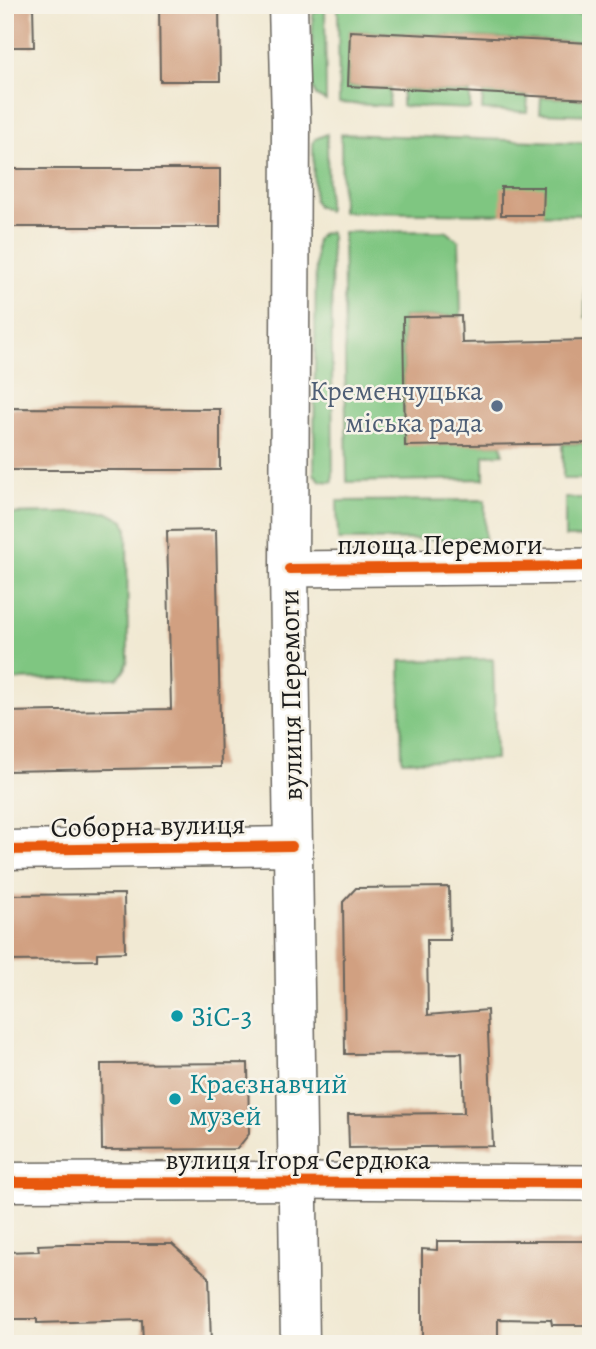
<svg xmlns="http://www.w3.org/2000/svg" width="596" height="1349" font-family="Alegreya,serif">
<style>
.green{fill:#7fc681;stroke:#4e714e;stroke-width:2}
.building{fill:#d1a081}
.lines{fill:none;stroke-linecap:round;stroke-linejoin:round}
.minor-casing{stroke:#67645c;stroke-width:38}
.tertiary-casing{stroke:#67645c;stroke-width:41}
.secondary-casing{stroke:#67645c;stroke-width:41}
.minor{stroke:#fff;stroke-width:35}
.tertiary{stroke:#fff;stroke-width:38}
.secondary{stroke:#fff;stroke-width:38}
.cycleway-casing{stroke:#f7f3e8;stroke-width:15}
.cycleway{stroke:#e8590c;stroke-width:10}
.service-dot{fill:#5c6f8a;stroke:#f7f3e8;stroke-width:2.5}
.culture-dot{fill:#0f9aa8;stroke:#f7f3e8;stroke-width:2.5}
.labels{text-anchor:middle;stroke-width:5;stroke-linejoin:round;paint-order:stroke}
.service-label{font-size:28px;fill:#4e5e75;stroke:#f7f3e8;text-anchor:end}
.street-label{font-size:28px;fill:#1c1c1c;stroke:#f7f3e8}
.culture-label{font-size:28px;fill:#0d838f;stroke:#f7f3e8;text-anchor:start}
</style>
<rect width="100%" height="100%" fill="#f7f3e8"/>
<filter id="ink" filterUnits="userSpaceOnUse"><feTurbulence type="fractalNoise" baseFrequency=".0143" numOctaves="2"/><feDisplacementMap in="SourceGraphic" scale="14" xChannelSelector="R" yChannelSelector="G"/><feConvolveMatrix kernelMatrix="1 2 1 2 8 2 1 2 1" color-interpolation-filters="sRGB"/></filter>
<filter id="wash" filterUnits="userSpaceOnUse"><feTurbulence type="fractalNoise" baseFrequency=".00686" numOctaves="4" result="noise"/><feDisplacementMap in="SourceGraphic" scale="28" xChannelSelector="R" yChannelSelector="G"/><feGaussianBlur stdDeviation="1.57" result="paint"/><feColorMatrix in="noise" values="0 0 0 0 0 0 0 0 0 0 0 0 0 0 0 0 0 1.4 0 .05"/><feComposite in="paint" operator="in"/></filter>
<g filter="url(#wash)">
<rect width="100%" height="100%" fill="#f1e9d3"/>
<g class="green">
<polygon points="325,5 326,101 316,96 311,84 313,14"/>
<polygon points="338,5 591,14 591,43 350,31 348,86 390,89 389,106 339,103"/>
<polygon points="402,89 470,93 470,109 402,106"/>
<polygon points="483,93 528,96 527,112 482,110"/>
<polygon points="541,97 591,99 591,115 540,113"/>
<polygon points="327,134 328,211 317,206 314,200 313,144 315,139"/>
<polygon points="341,134 591,143 591,215 342,212"/>
<polygon points="446,231 459,241 461,316 403,317 405,445 502,444 503,454 484,455 484,479 347,482 343,232"/>
<polygon points="331,232 333,482 321,481 314,474 316,240 321,234"/>
<polygon points="591,236 591,316 585,317 585,250"/>
<polygon points="591,443 591,479 563,479 563,444"/>
<rect x="565" y="498" width="26" height="39"/>
<polygon points="485,500 485,539 338,540 337,501"/>
<polygon points="107,512 124,521 127,528 128,658 125,670 117,678 5,680 5,514"/>
<polygon points="493,659 496,759 402,761 400,661"/>
</g>
<g id="blocks">
<g class="building">
<polygon points="5,5 33,5 34,47 5,47"/>
<polygon points="159,5 219,5 220,81 160,81"/>
<polygon points="350,31 591,43 591,99 348,86"/>
<rect x="5" y="169" width="215" height="58"/>
<polygon points="501,187 544,187 543,215 501,215"/>
<polygon points="461,316 462,343 591,340 591,443 405,446 403,317"/>
<polygon points="5,408 220,409 220,470 5,470"/>
<polygon points="216,530 221,767 5,771 5,712 171,709 167,531"/>
<polygon points="449,887 450,940 427,940 428,1015 487,1010 493,1146 349,1148 348,1114 464,1113 462,1053 345,1054 343,902 356,888"/>
<polygon points="124,894 125,952 97,953 97,960 5,961 5,895"/>
<polygon points="248,1063 249,1134 237,1149 102,1150 101,1064"/>
<polygon points="437,1241 591,1241 591,1325 552,1325 551,1320 498,1319 498,1344 422,1344 422,1249 437,1250"/>
<polygon points="62,1244 172,1244 209,1277 211,1344 143,1344 142,1320 37,1323 37,1319 5,1319 5,1252 39,1251 38,1245"/>
</g>
</g>
</g>
<g filter="url(#ink)">
<use href="#blocks" fill-opacity="0" stroke="#67645c" stroke-width="2"/>
<g class="lines">
<defs>
<g id="minor">
<polyline points="289,569 591,566"/>
<polyline points="297,1181 591,1183"/>
</g>
<g id="tertiary">
<polyline points="5,850 292,846"/>
<polyline points="5,1182 297,1181"/>
</g>
<polyline id="secondary" points="288,5 291,121 289,569 300,1344"/>
</defs>
<use href="#minor" class="minor-casing"/>
<use href="#tertiary" class="tertiary-casing"/>
<use href="#secondary" class="secondary-casing"/>
<use href="#minor" class="minor"/>
<use href="#tertiary" class="tertiary"/>
<use href="#secondary" class="secondary"/>
<defs>
<g id="cycleway">
<polyline points="289,569 591,566"/>
<polyline points="5,850 292,846"/>
<polyline points="5,1182 591,1183"/>
</g>
</defs>
<use href="#cycleway" class="cycleway-casing"/>
<use href="#cycleway" class="cycleway"/>
</g>
</g>
<circle class="service-dot" cx="497" cy="406" r="7"/>
<g class="culture-dot">
<circle cx="177" cy="1016" r="7"/>
<circle cx="175" cy="1099" r="7"/>
</g>
<g class="labels">
<g class="service-label">
<text x="483" y="400">Кременчуцька<tspan x="483" dy="32">міська рада</tspan></text>
</g>
<g class="street-label">
<text x="440" y="554">площа Перемоги</text>
<text transform="translate(290 695) rotate(-91)" y="10">вулиця Перемоги</text>
<text transform="translate(148 825) rotate(-1)" y="10">Соборна вулиця</text>
<text x="298" y="1169">вулиця Ігоря Сердюка</text>
</g>
<g class="culture-label">
<text x="191" y="1026">ЗіС-3</text>
<text x="189" y="1093">Краєзнавчий<tspan x="189" dy="32">музей</tspan></text>
</g>
</g>
<rect width="596" height="1349" fill="none" stroke="#f7f3e8" stroke-width="28"/>
</svg>
